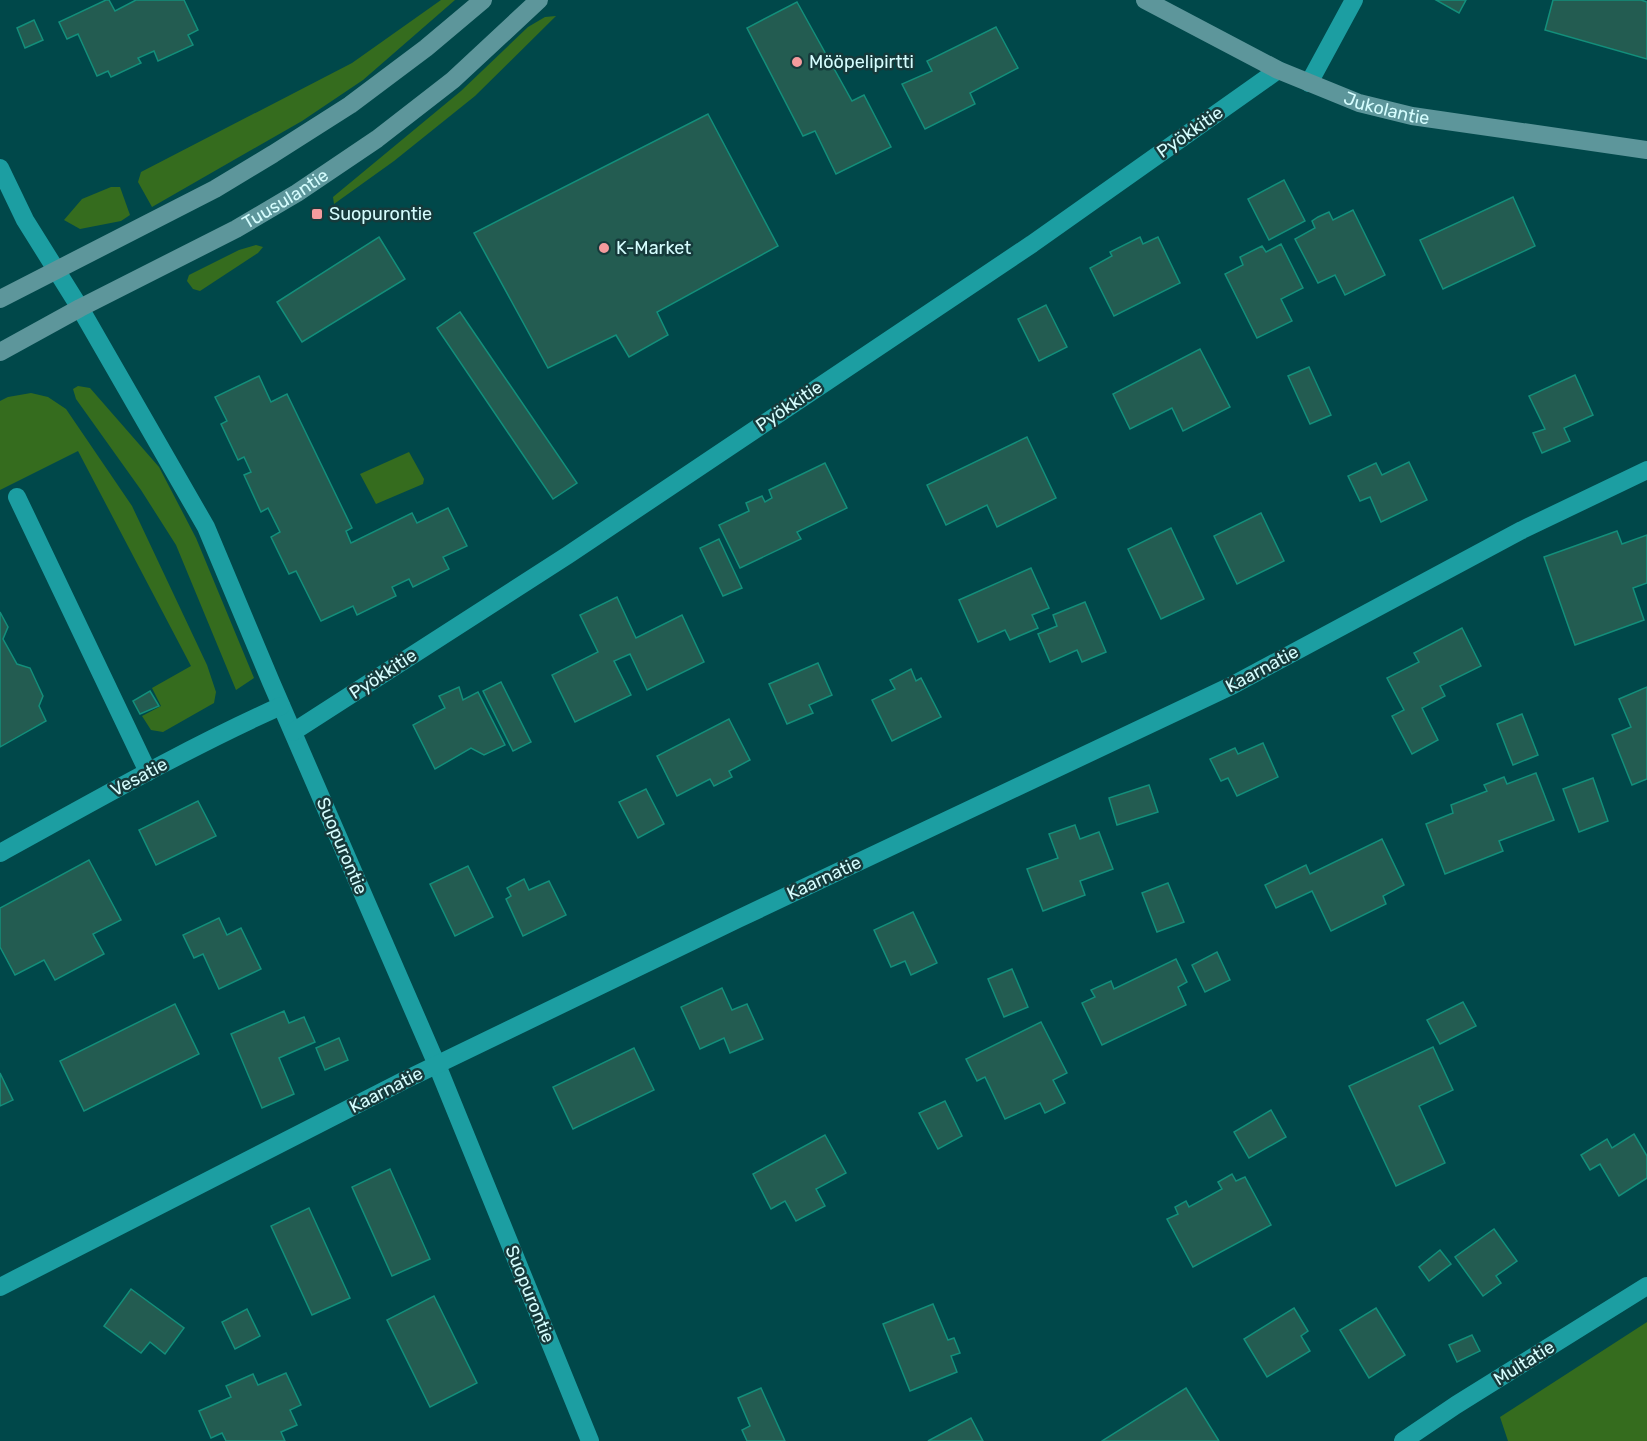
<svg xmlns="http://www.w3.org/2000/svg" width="1647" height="1441" font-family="Rubik,sans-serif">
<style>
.green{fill:#356c1e}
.building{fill:#235c51;stroke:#138f7b;stroke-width:1.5}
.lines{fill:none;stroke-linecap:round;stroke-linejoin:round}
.lane{stroke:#1c9ea2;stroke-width:18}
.street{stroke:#1c9ea2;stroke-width:18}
.secondary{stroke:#5d969b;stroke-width:18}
.poi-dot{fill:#f59b9d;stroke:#163a3b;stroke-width:2}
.labels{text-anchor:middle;stroke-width:5;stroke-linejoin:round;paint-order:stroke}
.poi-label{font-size:18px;fill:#d5fdfe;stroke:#163a3b;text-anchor:start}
.street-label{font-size:18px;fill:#d5fdfe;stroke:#163a3b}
</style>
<rect width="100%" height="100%" fill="#00484a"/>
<g class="green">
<polygon points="441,0 455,0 363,80 302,121 152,207 138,182 141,172 352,63"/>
<polygon points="556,16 475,96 394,161 334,204 333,197 461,91 528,27 545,17"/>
<polygon points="111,187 120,187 130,215 121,221 80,229 64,220 82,199"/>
<polygon points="256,245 263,247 258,253 200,291 193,289 187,281 189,275 239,250"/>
<polygon points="78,386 90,388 159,467 196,538 254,678 236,690 176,545 141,490 76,399 73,389"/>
<polygon points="31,393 48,397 66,409 132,506 207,665 216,692 214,703 163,732 151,730 142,716 161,706 152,688 191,666 78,451 0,490 0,401 8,397"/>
<polygon points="409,452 424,479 423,484 376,504 360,474"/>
<polygon points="1647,1322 1647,1441 1508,1441 1500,1417"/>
</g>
<g class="building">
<polygon points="106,0 109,0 115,11 136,0 184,0 198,30 188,35 193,45 158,61 154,51 138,58 141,63 111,77 108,71 97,76 78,34 67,39 59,22"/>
<polygon points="1436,0 1466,0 1459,13"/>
<polygon points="1553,0 1641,0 1647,2 1647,59 1545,30"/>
<polygon points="797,2 852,101 864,95 891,147 836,174 815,131 803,136 747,28"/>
<polygon points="34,20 43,40 25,48 17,28"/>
<polygon points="996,27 1018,68 970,93 975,104 925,129 902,84 932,71 927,61"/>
<polygon points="708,114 778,246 657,312 668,335 629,357 616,335 548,368 474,233"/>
<polygon points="1284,180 1305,221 1269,240 1248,199"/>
<polygon points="1513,197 1535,246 1443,289 1420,240"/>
<polygon points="1353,210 1385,275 1345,295 1335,275 1318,283 1295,239 1315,228 1312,221 1318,217 1329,212 1333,220"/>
<polygon points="379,237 405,279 302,342 277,302"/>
<polygon points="1140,237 1143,244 1158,237 1180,283 1114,316 1090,268 1112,256 1110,252"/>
<polygon points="1281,244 1303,288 1281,299 1292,321 1257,338 1225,274 1243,265 1240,257 1262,246 1266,252"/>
<polygon points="1046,305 1067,347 1039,361 1018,319"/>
<polygon points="460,312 577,483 553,499 437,328"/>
<polygon points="1200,349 1230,407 1183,431 1172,408 1130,429 1113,394"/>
<polygon points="1309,367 1331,415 1310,424 1288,376"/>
<polygon points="1575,375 1593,415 1564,428 1570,441 1542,453 1533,433 1545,429 1529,396"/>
<polygon points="259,376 271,402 287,394 352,528 346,531 351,543 412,513 417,523 448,508 467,546 443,557 449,569 413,587 409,579 392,587 396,596 357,615 353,606 321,621 296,571 289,574 271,537 280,532 268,508 261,512 244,475 251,472 244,457 238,460 221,424 227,421 215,397"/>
<polygon points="1027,437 1056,498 997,527 987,505 946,525 927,485"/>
<polygon points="1409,462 1427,500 1381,522 1370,497 1360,501 1348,476 1376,463 1382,475"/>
<polygon points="825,463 847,508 797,532 801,539 740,568 719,525 749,511 746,503 762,496 765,502 772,498 769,490"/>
<polygon points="1261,513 1284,561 1237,584 1214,536"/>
<polygon points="1171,528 1204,599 1161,619 1128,549"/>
<polygon points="1617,531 1622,544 1647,535 1647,583 1633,588 1644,620 1575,645 1544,557"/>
<polygon points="719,539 742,588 723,596 700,548"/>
<polygon points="1031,568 1049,608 1032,615 1038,628 1010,640 1005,630 978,642 959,600"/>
<polygon points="617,597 636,638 682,615 704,662 647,690 630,654 614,661 631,695 575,722 552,675 598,652 580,615"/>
<polygon points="1085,602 1106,652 1082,662 1077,650 1050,662 1038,634 1057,626 1053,615"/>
<polygon points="0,612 8,627 3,639 17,664 30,668 43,696 39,706 46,721 0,747"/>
<polygon points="1462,628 1481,666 1440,686 1445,696 1422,708 1438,740 1412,754 1392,716 1404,710 1387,678 1419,662 1414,653"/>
<polygon points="818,663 832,695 809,705 813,713 787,724 769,684"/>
<polygon points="911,669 916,681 921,678 941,717 892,741 872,700 895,689 890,680"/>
<polygon points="501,682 531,742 513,751 483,691"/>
<polygon points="459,687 463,700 478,692 505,745 484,755 471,748 435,769 413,725 445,708 439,696"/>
<polygon points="1647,687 1647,779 1632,785 1612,735 1631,727 1619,699"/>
<polygon points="150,691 159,706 140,714 133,701"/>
<polygon points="1522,714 1538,755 1513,765 1497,724"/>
<polygon points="729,719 750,760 729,771 732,777 714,786 710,779 677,796 657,756"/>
<polygon points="1263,743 1278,777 1237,796 1228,778 1221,781 1210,759 1235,748 1238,754"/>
<polygon points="1536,773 1554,820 1499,841 1503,851 1445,874 1426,824 1453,813 1451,805 1487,791 1484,785 1504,777 1507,784"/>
<polygon points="1593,778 1608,821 1579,832 1563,789"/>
<polygon points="1149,785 1158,812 1117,825 1109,798"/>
<polygon points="646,789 664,824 638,838 619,802"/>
<polygon points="198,801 216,836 156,865 139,830"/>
<polygon points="1075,825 1080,839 1099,832 1113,869 1080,881 1085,895 1043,911 1027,869 1058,858 1049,834"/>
<polygon points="1382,839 1404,885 1383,896 1386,904 1331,931 1312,891 1276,908 1265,885 1306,865 1310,874"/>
<polygon points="89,860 121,920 93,934 104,954 55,980 44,960 15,975 0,947 0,908"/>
<polygon points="468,866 493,917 455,936 430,884"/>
<polygon points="524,879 529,890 549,881 566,915 523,936 506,899 511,896 507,888"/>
<polygon points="1168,883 1184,922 1157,932 1142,893"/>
<polygon points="913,912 937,963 911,975 905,961 891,967 874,930"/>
<polygon points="219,918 227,935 241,928 261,969 219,989 203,954 194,958 183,935"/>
<polygon points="1217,952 1230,980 1205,992 1192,965"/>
<polygon points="1176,959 1187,982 1178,987 1186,1005 1102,1045 1082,1003 1095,997 1091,990 1111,981 1114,989"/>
<polygon points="1012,969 1028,1007 1004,1017 988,979"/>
<polygon points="722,988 732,1010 747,1004 763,1039 730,1053 724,1038 700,1049 681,1007"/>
<polygon points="1463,1002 1476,1026 1440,1044 1427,1020"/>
<polygon points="175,1004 199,1054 84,1111 60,1061"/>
<polygon points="284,1011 289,1023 304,1017 315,1042 279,1058 294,1094 262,1108 231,1034"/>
<polygon points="1041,1022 1067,1073 1053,1080 1065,1103 1045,1113 1040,1103 1005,1119 985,1077 977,1081 966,1059"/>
<polygon points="339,1038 348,1060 325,1070 316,1048"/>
<polygon points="1433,1047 1453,1090 1419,1106 1445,1163 1396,1186 1349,1086"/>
<polygon points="634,1048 654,1090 573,1129 553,1087"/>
<polygon points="0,1073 13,1100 0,1106"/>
<polygon points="945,1101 962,1136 938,1149 919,1113"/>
<polygon points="1271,1110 1286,1137 1249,1158 1234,1132"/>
<polygon points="1634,1134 1647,1156 1647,1178 1619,1196 1600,1164 1590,1170 1581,1155 1607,1139 1612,1148"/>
<polygon points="825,1135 846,1173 816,1189 825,1206 796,1221 785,1201 771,1209 753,1174"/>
<polygon points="390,1169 430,1259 392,1276 352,1187"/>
<polygon points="1232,1174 1236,1181 1245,1177 1271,1225 1193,1267 1167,1219 1178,1214 1175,1207 1186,1201 1189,1207 1222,1189 1218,1182"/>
<polygon points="309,1208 350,1298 312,1315 271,1226"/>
<polygon points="1494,1229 1517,1261 1496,1276 1501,1283 1483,1296 1455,1257"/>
<polygon points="1440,1250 1451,1264 1429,1281 1419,1267"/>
<polygon points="131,1289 184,1328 165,1354 150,1342 141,1353 104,1326"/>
<polygon points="434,1296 477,1383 430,1407 387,1320"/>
<polygon points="933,1304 948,1340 954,1338 960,1353 951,1356 957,1372 910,1391 883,1324"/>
<polygon points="1294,1308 1308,1331 1301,1336 1310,1351 1267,1377 1244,1339"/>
<polygon points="1376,1308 1405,1355 1369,1378 1340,1330"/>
<polygon points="247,1309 260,1336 235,1349 222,1322"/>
<polygon points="1472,1335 1480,1351 1457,1362 1449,1345"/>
<polygon points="286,1373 301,1405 290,1410 297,1425 281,1432 285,1441 226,1441 222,1433 211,1438 199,1411 231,1397 226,1386 253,1374 258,1385"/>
<polygon points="761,1388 785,1441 747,1441 742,1430 750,1426 738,1398"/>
<polygon points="1186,1388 1219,1441 1102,1441"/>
<polygon points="971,1418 983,1441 928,1441"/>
</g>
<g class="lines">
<g class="lane">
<polyline points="1309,83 1354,0"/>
<polyline points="17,497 148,772"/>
</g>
<g class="street">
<polyline points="0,168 25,220 80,308 206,527 271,682 437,1065 590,1441"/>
<polyline points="293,732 568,555 1032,244 1278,70"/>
<path d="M0 853C93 802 185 749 281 706"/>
<polyline points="0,1287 403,1081 738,919 1233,685 1522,530 1647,470"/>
<polyline points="1403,1441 1456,1405 1647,1286"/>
</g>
<g class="secondary">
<path id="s1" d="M1145 0 1278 70 1359 103 1412 116 1647 150"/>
<polyline points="0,299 215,189 273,154 350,105 426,48 483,0"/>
<path id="s2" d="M0 352 80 308 236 229 297 193 377 139 453 80 539 0"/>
</g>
</g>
<g class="poi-dot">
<circle cx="797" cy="62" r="6"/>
<rect x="311" y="208" width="12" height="12" rx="3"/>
<circle cx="604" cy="248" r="6"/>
</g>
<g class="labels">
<g class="poi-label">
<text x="809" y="68">Mööpelipirtti</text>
<text x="329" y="220">Suopurontie</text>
<text x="616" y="254">K-Market</text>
</g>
<g class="street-label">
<text dy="6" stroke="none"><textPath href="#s1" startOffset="266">Jukolantie</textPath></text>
<text transform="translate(1190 132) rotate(-35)" y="6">Pyökkitie</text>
<text dy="6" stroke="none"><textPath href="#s2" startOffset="324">Tuusulantie</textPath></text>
<text transform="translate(789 406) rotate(-34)" y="6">Pyökkitie</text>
<text transform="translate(1262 669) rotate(-28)" y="6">Kaarnatie</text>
<text transform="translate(383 674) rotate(-33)" y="6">Pyökkitie</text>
<text transform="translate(139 777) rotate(-28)" y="6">Vesatie</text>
<text transform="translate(342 846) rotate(67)" y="6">Suopurontie</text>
<text transform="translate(824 878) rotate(-25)" y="6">Kaarnatie</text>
<text transform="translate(386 1090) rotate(-27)" y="6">Kaarnatie</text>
<text transform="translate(530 1294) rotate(68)" y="6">Suopurontie</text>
<text transform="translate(1524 1363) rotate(-32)" y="6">Multatie</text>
</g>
</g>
</svg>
